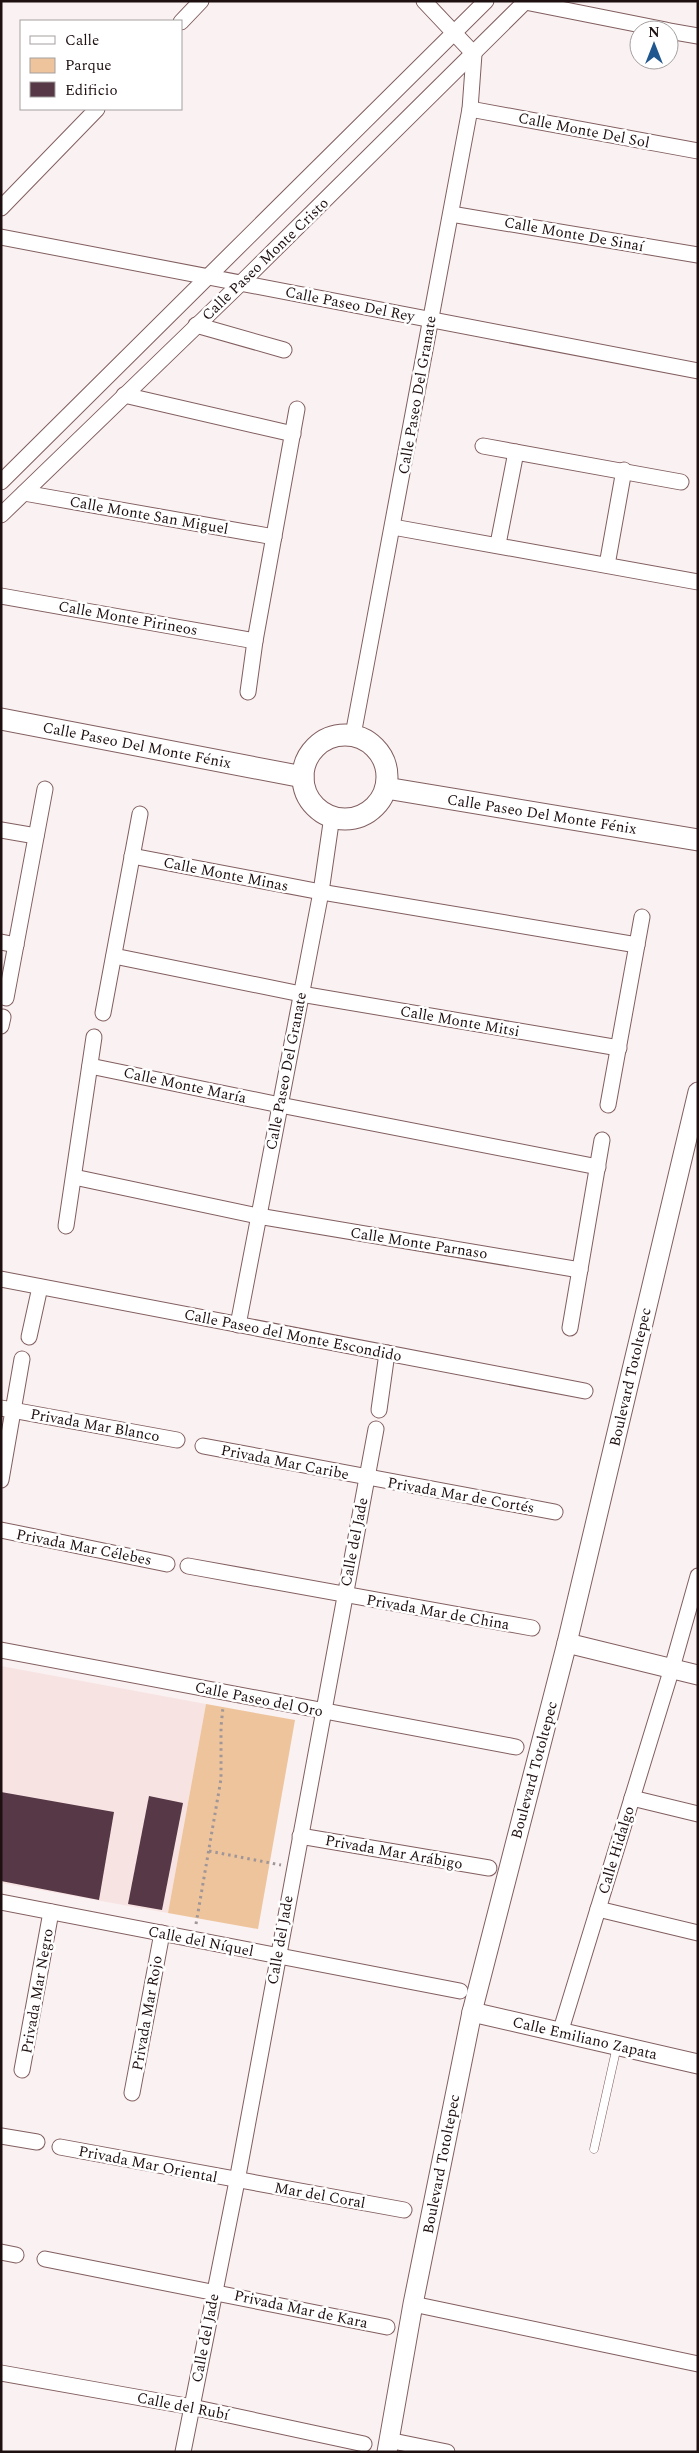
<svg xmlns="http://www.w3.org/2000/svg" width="699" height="2453" font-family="Spectral,serif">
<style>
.built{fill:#f8e3e3}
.green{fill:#eec49c}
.building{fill:#573846}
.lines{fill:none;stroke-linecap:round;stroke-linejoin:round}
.service-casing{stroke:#825e5f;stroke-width:9}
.minor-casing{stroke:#825e5f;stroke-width:17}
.tertiary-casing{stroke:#825e5f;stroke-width:21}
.secondary-casing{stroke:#825e5f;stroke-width:23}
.path{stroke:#a19697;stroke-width:3;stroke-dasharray:2.5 4;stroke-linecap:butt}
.service{stroke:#fff;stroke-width:8}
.minor{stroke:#fff;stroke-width:15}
.tertiary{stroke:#fff;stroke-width:19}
.secondary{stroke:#fff;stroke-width:21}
.labels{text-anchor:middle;stroke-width:5;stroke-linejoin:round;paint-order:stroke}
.street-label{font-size:15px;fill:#1e1011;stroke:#fff}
</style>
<rect width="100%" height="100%" fill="#faf1f2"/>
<polygon class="built" points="1,1666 206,1704 168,1913 1,1883"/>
<polygon class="green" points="206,1704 295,1720 258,1929 168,1913"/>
<g class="building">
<polygon points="1,1792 114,1812 99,1900 1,1881"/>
<polygon points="149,1796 183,1803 162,1910 128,1904"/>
</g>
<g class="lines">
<defs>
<polyline id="service" points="594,2149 617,2046"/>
<g id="minor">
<polyline points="525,2 666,30"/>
<polyline points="181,22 201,1"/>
<polyline points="669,31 698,36"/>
<polyline points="470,109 698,151"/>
<polyline points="1,208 97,109"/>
<polyline points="451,214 698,255"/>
<polyline points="1,237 698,371"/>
<polyline points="196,325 284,350"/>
<polyline points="124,395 293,434"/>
<polyline points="483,446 681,482"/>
<polyline points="1,482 486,1"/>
<polyline points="24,493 274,537"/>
<polyline points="1,515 241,283 526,1"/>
<polyline points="393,527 698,582"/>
<polyline points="498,544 516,452"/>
<polyline points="607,565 624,470"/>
<polyline points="1,596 255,641"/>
<polyline points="248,692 255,641 297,409"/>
<polyline points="353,735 470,109 474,54 424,1"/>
<polyline points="1,830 36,836"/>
<polyline points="132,856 321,892 637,945"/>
<polyline points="1,942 16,945"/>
<polyline points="114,956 301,994 619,1048"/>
<polyline points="6,998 45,789"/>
<polyline points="103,1013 140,814"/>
<polyline points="1,1026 3,1017"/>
<polyline points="90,1066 280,1105 598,1167"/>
<polyline points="608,1105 642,917"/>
<polyline points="74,1177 258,1216 580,1270"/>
<polyline points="66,1226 94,1037"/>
<polyline points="1,1279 585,1391"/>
<polyline points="238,1325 321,892 332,816"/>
<polyline points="570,1328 602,1140"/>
<polyline points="29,1337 40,1287"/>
<polyline points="1,1408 177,1440"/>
<polyline points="379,1410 387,1353"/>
<polyline points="203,1446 555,1512"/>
<polyline points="1,1480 22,1359"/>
<polyline points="1,1530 167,1564"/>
<polyline points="188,1566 532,1628"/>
<polyline points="1,1650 516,1747"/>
<polyline points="632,1798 698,1814"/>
<polyline points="300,1836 489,1868"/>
<polyline points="1,1902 460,1991"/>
<polyline points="598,1909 698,1933"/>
<polyline points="560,2033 672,1668 698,1576"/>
<polyline points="22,2070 51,1912"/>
<polyline points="132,2093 162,1933"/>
<polyline points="1,2136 37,2142"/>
<polyline points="60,2147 404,2210"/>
<polyline points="1,2252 16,2255"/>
<polyline points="45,2259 387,2327"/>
<polyline points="413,2304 698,2364"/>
<polyline points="1,2373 192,2407 364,2444"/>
<polyline points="388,2440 447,2452"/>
<polyline points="183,2452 237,2181 376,1429"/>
</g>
<g id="tertiary">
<polyline points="567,1643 698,1675"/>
<polyline points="472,2012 698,2064"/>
<polyline points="387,2452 413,2304 472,2012 567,1643 698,1092"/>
</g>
<g id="secondary">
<polyline points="1,719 303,777"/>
<circle cx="345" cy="777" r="42"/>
<polyline points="386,788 698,840"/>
</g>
</defs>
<use href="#service" class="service-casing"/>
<use href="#minor" class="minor-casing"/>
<use href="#tertiary" class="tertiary-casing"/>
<use href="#secondary" class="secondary-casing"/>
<g class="path">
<polyline points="209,1851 281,1865"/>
<polyline points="196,1924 221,1779 221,1727 223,1707"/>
</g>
<use href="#service" class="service"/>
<use href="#minor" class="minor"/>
<use href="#tertiary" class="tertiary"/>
<use href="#secondary" class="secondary"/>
</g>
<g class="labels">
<g class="street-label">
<text transform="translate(584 130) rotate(11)" y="5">Calle Monte Del Sol</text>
<text transform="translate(574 234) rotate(10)" y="5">Calle Monte De Sinaí</text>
<text transform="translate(265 259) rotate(-44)" y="5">Calle Paseo Monte Cristo</text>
<text transform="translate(350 304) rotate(11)" y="5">Calle Paseo Del Rey</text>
<text transform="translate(417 395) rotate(-80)" y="5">Calle Paseo Del Granate</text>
<text transform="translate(149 515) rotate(10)" y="5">Calle Monte San Miguel</text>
<text transform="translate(128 618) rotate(10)" y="5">Calle Monte Pirineos</text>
<text transform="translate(137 745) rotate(11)" y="5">Calle Paseo Del Monte Fénix</text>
<text transform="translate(542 814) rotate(9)" y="5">Calle Paseo Del Monte Fénix</text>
<text transform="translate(226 874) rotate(11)" y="5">Calle Monte Minas</text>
<text transform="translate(460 1021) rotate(10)" y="5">Calle Monte Mitsi</text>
<text transform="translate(286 1071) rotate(-79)" y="5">Calle Paseo Del Granate</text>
<text transform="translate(185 1085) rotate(12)" y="5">Calle Monte María</text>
<text transform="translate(419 1243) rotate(9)" y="5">Calle Monte Parnaso</text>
<text transform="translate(293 1335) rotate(11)" y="5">Calle Paseo del Monte Escondido</text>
<text transform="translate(630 1377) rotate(-77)" y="5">Boulevard Totoltepec</text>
<text transform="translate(95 1425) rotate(10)" y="5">Privada Mar Blanco</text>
<text transform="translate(285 1462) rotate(11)" y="5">Privada Mar Caribe</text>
<text transform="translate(461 1495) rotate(10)" y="5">Privada Mar de Cortés</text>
<text transform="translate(354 1542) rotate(-79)" y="5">Calle del Jade</text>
<text transform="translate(84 1547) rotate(11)" y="5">Privada Mar Célebes</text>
<text transform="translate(438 1612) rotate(10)" y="5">Privada Mar de China</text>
<text transform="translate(259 1699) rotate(11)" y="5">Calle Paseo del Oro</text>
<text transform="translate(534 1770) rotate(-75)" y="5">Boulevard Totoltepec</text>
<text transform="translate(616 1850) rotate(-73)" y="5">Calle Hidalgo</text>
<text transform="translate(394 1852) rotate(10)" y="5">Privada Mar Arábigo</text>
<text transform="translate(280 1940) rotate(-80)" y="5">Calle del Jade</text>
<text transform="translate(201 1941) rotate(11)" y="5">Calle del Níquel</text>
<text transform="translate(37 1991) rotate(-80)" y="5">Privada Mar Negro</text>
<text transform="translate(147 2013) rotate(-80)" y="5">Privada Mar Rojo</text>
<text transform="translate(585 2038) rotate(13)" y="5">Calle Emiliano Zapata</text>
<text transform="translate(148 2164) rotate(11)" y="5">Privada Mar Oriental</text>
<text transform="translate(441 2164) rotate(-79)" y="5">Boulevard Totoltepec</text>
<text transform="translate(320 2195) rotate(10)" y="5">Mar del Coral</text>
<text transform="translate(301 2309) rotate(12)" y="5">Privada Mar de Kara</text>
<text transform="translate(205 2338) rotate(-79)" y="5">Calle del Jade</text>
<text transform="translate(183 2406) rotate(11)" y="5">Calle del Rubí</text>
</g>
</g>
<rect width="699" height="2453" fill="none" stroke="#1e1011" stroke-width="5"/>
<rect x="20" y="20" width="162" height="90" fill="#ffffff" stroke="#a59fa0"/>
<rect x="30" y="36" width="25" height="8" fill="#ffffff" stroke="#a59fa0"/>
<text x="65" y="45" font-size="15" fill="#1e1011">Calle</text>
<rect x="30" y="58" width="25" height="15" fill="#eec49c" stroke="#a59fa0"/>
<text x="65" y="70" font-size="15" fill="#1e1011">Parque</text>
<rect x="30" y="82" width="25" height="15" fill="#573846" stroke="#a59fa0"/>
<text x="65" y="95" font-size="15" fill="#1e1011">Edificio</text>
<g transform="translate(654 45)"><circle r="24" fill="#ffffff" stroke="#a59fa0"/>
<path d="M0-4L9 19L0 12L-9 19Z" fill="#21578f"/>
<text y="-8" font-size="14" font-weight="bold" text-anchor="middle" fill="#1e1011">N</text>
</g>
</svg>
